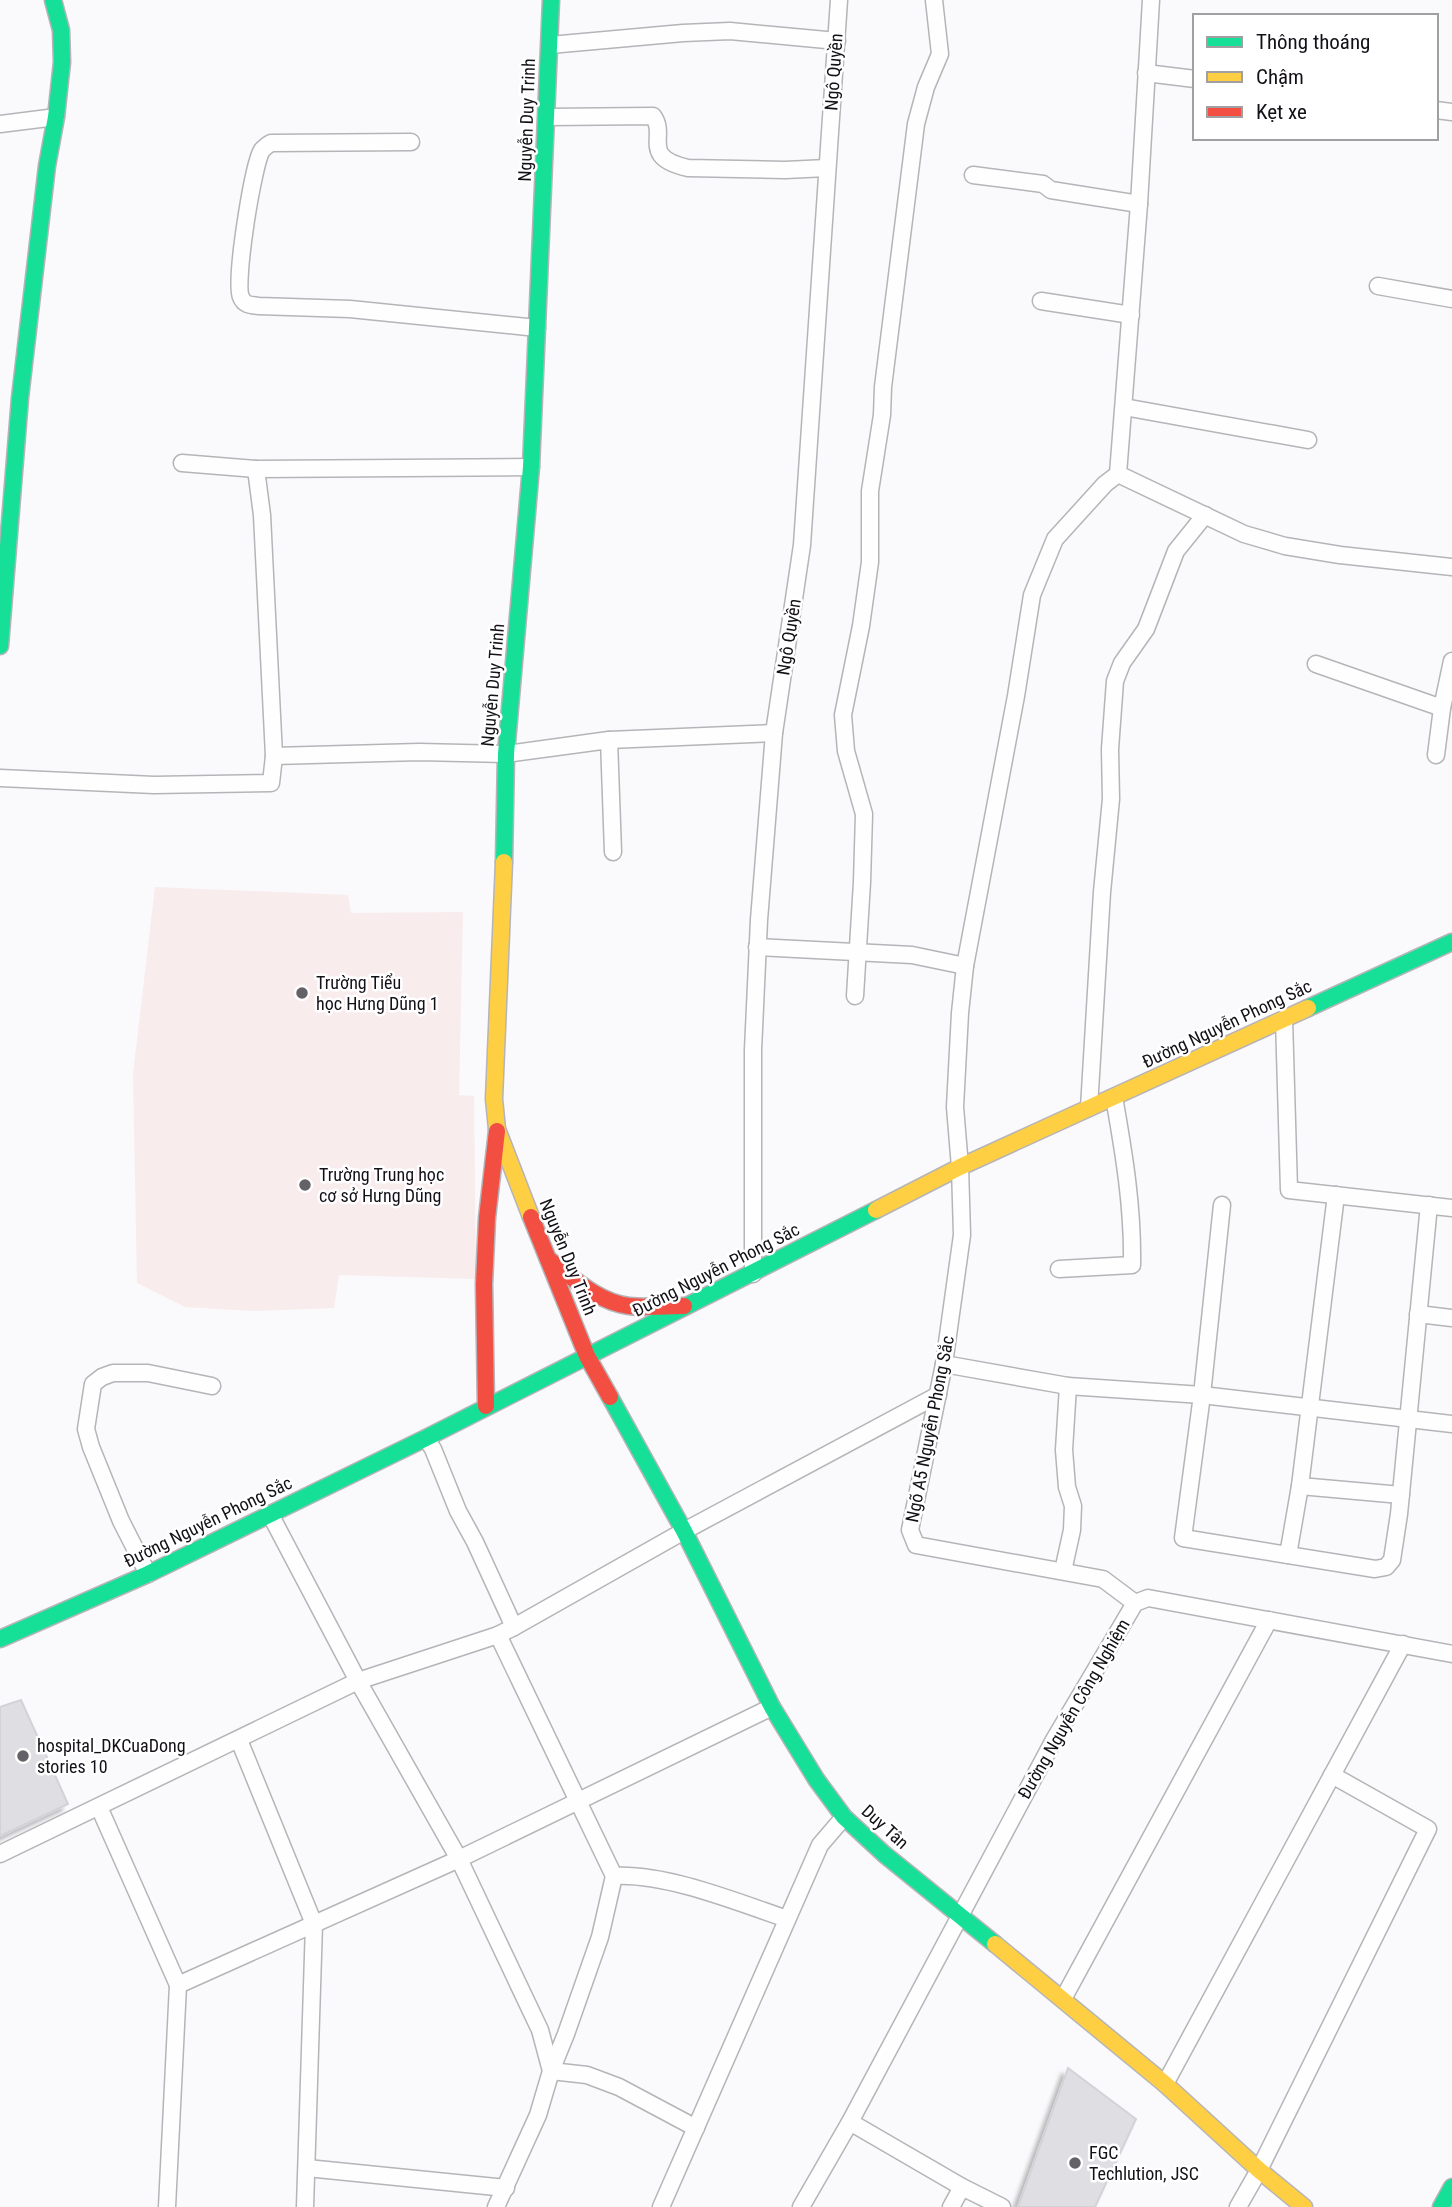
<svg xmlns="http://www.w3.org/2000/svg" width="1452" height="2207" font-family="'Roboto Condensed',sans-serif">
<style>
.education{fill:#f8eced}
.building{fill:#dfdee2;stroke:#d4d2d7;stroke-width:2;filter:url(#shadow)}
.lines{fill:none;stroke-linecap:round;stroke-linejoin:round}
.street-casing{stroke:#b5b4b8;stroke-width:19}
.fast-casing{stroke:#b5b4b8;stroke-width:19}
.slow-casing{stroke:#b5b4b8;stroke-width:19}
.jam-casing{stroke:#b5b4b8;stroke-width:19}
.street{stroke:#fefefe;stroke-width:16}
.fast{stroke:#16e098;stroke-width:16}
.slow{stroke:#ffcf43;stroke-width:16}
.jam{stroke:#f24e42;stroke-width:16}
.poi-dot{fill:#646267;stroke:#fff;stroke-width:2.5}
.labels{text-anchor:middle;stroke-width:5;stroke-linejoin:round;paint-order:stroke}
.street-label{font-size:18px;fill:#131017;stroke:#fff}
.poi-label{font-size:18px;fill:#131017;stroke:#fff;text-anchor:start}
</style>
<defs>
<filter id="shadow"><feDropShadow dx="-6" dy="6" stdDeviation="2" flood-color="#0004"/></filter>
</defs>
<rect width="100%" height="100%" fill="#faf9fb"/>
<polygon class="education" points="155,887 348,895 351,913 463,912 459,1095 474,1096 476,1279 339,1275 334,1308 252,1311 185,1307 137,1283 133,1074"/>
<g class="building">
<polygon points="21,1700 68,1804 0,1836 0,1707"/>
<polygon points="1068,2068 1136,2119 1095,2207 1018,2207"/>
</g>
<g class="lines">
<defs>
<g id="street">
<polyline points="550,45 683,33 730,31 837,41"/>
<polyline points="1146,73 1195,79"/>
<polyline points="1436,110 1452,112"/>
<path d="M547 117 653 116C668 136 639 157 688 168L785 170 827 168"/>
<polyline points="0,124 56,117"/>
<path d="M411 142 271 143C269 144 264 148 262 150 253 164 234 283 241 297 244 305 250 305 259 306L350 309 537 328"/>
<polyline points="973,175 1043,184 1051,190 1139,204"/>
<polyline points="1378,286 1452,299"/>
<polyline points="1041,301 1131,315"/>
<polyline points="1124,407 1308,440"/>
<polyline points="182,463 256,469 531,467"/>
<polyline points="1118,474 1244,534 1285,546 1340,555 1452,567"/>
<polyline points="1316,664 1442,708"/>
<polyline points="609,740 613,852"/>
<polyline points="1436,755 1442,708 1452,661"/>
<polyline points="274,756 419,752 506,754 609,740 774,733"/>
<polyline points="0,778 154,785 271,783 274,756 262,515 256,469"/>
<polyline points="757,947 912,955 965,966"/>
<polyline points="855,996 862,882 864,814 846,751 843,715 861,626 870,562 870,491 882,415 883,387 916,124 926,87 940,54 934,0"/>
<polyline points="1284,1019 1289,1190 1452,1208"/>
<polyline points="1089,1108 1102,892 1111,799 1110,749 1115,681 1122,663 1146,629 1176,551 1205,515"/>
<polyline points="1222,1205 1202,1395 1183,1538 1375,1569 1386,1567 1392,1560 1399,1514 1429,1205"/>
<path d="M1059 1269 1132 1265C1133 1207 1124 1154 1114 1097"/>
<polyline points="753,1274 753,1050 759,920 774,733 802,545 839,0"/>
<polyline points="1418,1314 1452,1318"/>
<polyline points="944,1364 1068,1386 1202,1395 1452,1424"/>
<polyline points="426,1438 433,1449 458,1511 475,1542 514,1627"/>
<polyline points="1300,1486 1401,1495"/>
<polyline points="270,1514 358,1681 459,1859 540,2030 551,2071 538,2115 496,2207"/>
<polyline points="1288,1555 1300,1486 1336,1195"/>
<polyline points="1063,1571 1072,1530 1073,1506 1067,1487 1064,1450 1068,1386"/>
<polyline points="148,1574 121,1521 91,1447 86,1429 93,1384 102,1377 113,1373 148,1373 212,1386"/>
<polyline points="1135,1603 1103,1579 916,1545 910,1530 944,1364 962,1235 960,1167 955,1107 960,1013 965,966 1016,696 1032,595 1055,539 1105,484 1118,474 1139,204 1151,0"/>
<polyline points="498,1635 614,1876 600,1937 566,2034 551,2071 587,2075 619,2087 696,2128"/>
<polyline points="239,1740 314,1924 305,2207"/>
<polyline points="99,1807 178,1985 167,2207"/>
<polyline points="0,1854 358,1681 498,1635 514,1627 684,1531 938,1395"/>
<path d="M614 1876C666 1873 737 1902 787 1919"/>
<polyline points="178,1985 459,1859 772,1707"/>
<polyline points="1063,1999 1269,1620"/>
<polyline points="1165,2084 1403,1644"/>
<polyline points="850,2122 962,2187 1002,2207"/>
<polyline points="307,2168 506,2188"/>
<polyline points="661,2207 820,1845 844,1817"/>
<polyline points="801,2207 850,2122 1055,1738 1135,1603 1148,1598 1452,1654"/>
<polyline points="951,2207 962,2187"/>
<polyline points="1238,2207 1259,2170 1428,1829 1332,1775"/>
</g>
<g id="fast">
<polyline points="0,646 20,398 47,166 56,117 62,62 61,30 53,0"/>
<polyline points="504,862 506,754 531,467 551,0"/>
<polyline points="1308,1008 1452,942"/>
<polyline points="610,1397 684,1531 772,1707 816,1779 844,1817 884,1854 995,1944"/>
<polyline points="0,1639 148,1574 426,1438 876,1210"/>
<polyline points="1441,2207 1452,2187"/>
</g>
<g id="slow">
<polyline points="504,862 494,1099 497,1129 531,1217"/>
<polyline points="876,1210 960,1167 1308,1008"/>
<polyline points="995,1944 1165,2084 1259,2170 1304,2207"/>
</g>
<g id="jam">
<polyline points="531,1217 587,1356 610,1397"/>
<path d="M548 1259C572 1277 597 1302 629 1306 647 1308 666 1306 684 1306"/>
<polyline points="486,1406 484,1284 487,1218 497,1131"/>
</g>
</defs>
<use href="#street" class="street-casing"/>
<use href="#fast" class="fast-casing"/>
<use href="#slow" class="slow-casing"/>
<use href="#jam" class="jam-casing"/>
<use href="#street" class="street"/>
<use href="#fast" class="fast"/>
<use href="#slow" class="slow"/>
<use href="#jam" class="jam"/>
</g>
<g class="poi-dot">
<circle cx="302" cy="993" r="7"/>
<circle cx="305" cy="1185" r="7"/>
<circle cx="23" cy="1756" r="7"/>
<circle cx="1075" cy="2163" r="7"/>
</g>
<g class="labels">
<g class="street-label">
<text transform="translate(834 72) rotate(-86)" y="6">Ngô Quyền</text>
<text transform="translate(527 120) rotate(-88)" y="6">Nguyễn Duy Trinh</text>
<text transform="translate(789 637) rotate(-81)" y="6">Ngô Quyền</text>
<text transform="translate(493 685) rotate(-85)" y="6">Nguyễn Duy Trinh</text>
<text transform="translate(1227 1024) rotate(-25)" y="6">Đường Nguyễn Phong Sắc</text>
<text transform="translate(568 1257) rotate(68)" y="6">Nguyễn Duy Trinh</text>
<text transform="translate(716 1270) rotate(-27)" y="6">Đường Nguyễn Phong Sắc</text>
<text transform="translate(930 1429) rotate(-79)" y="6">Ngõ A5 Nguyễn Phong Sắc</text>
<text transform="translate(208 1522) rotate(-26)" y="6">Đường Nguyễn Phong Sắc</text>
<text transform="translate(1074 1709) rotate(-60)" y="6">Đường Nguyễn Công Nghiệm</text>
<text transform="translate(885 1827) rotate(42)" y="6">Duy Tân</text>
</g>
<g class="poi-label">
<text x="316" y="989">Trường Tiểu<tspan x="316" dy="21">học Hưng Dũng 1</tspan></text>
<text x="319" y="1181">Trường Trung học<tspan x="319" dy="21">cơ sở Hưng Dũng</tspan></text>
<text x="37" y="1752">hospital_DKCuaDong<tspan x="37" dy="21">stories 10</tspan></text>
<text x="1089" y="2159">FGC<tspan x="1089" dy="21">Techlution, JSC</tspan></text>
</g>
</g>
<rect x="1193" y="14" width="245" height="126" fill="#ffffff" stroke="#a19fa2" stroke-width="2"/>
<rect x="1207" y="37" width="35" height="10" fill="#16e098" stroke="#a19fa2" stroke-width="2"/>
<text x="1256" y="49" font-size="21" fill="#131017">Thông thoáng</text>
<rect x="1207" y="72" width="35" height="10" fill="#ffcf43" stroke="#a19fa2" stroke-width="2"/>
<text x="1256" y="84" font-size="21" fill="#131017">Chậm</text>
<rect x="1207" y="107" width="35" height="10" fill="#f24e42" stroke="#a19fa2" stroke-width="2"/>
<text x="1256" y="119" font-size="21" fill="#131017">Kẹt xe</text>
</svg>
